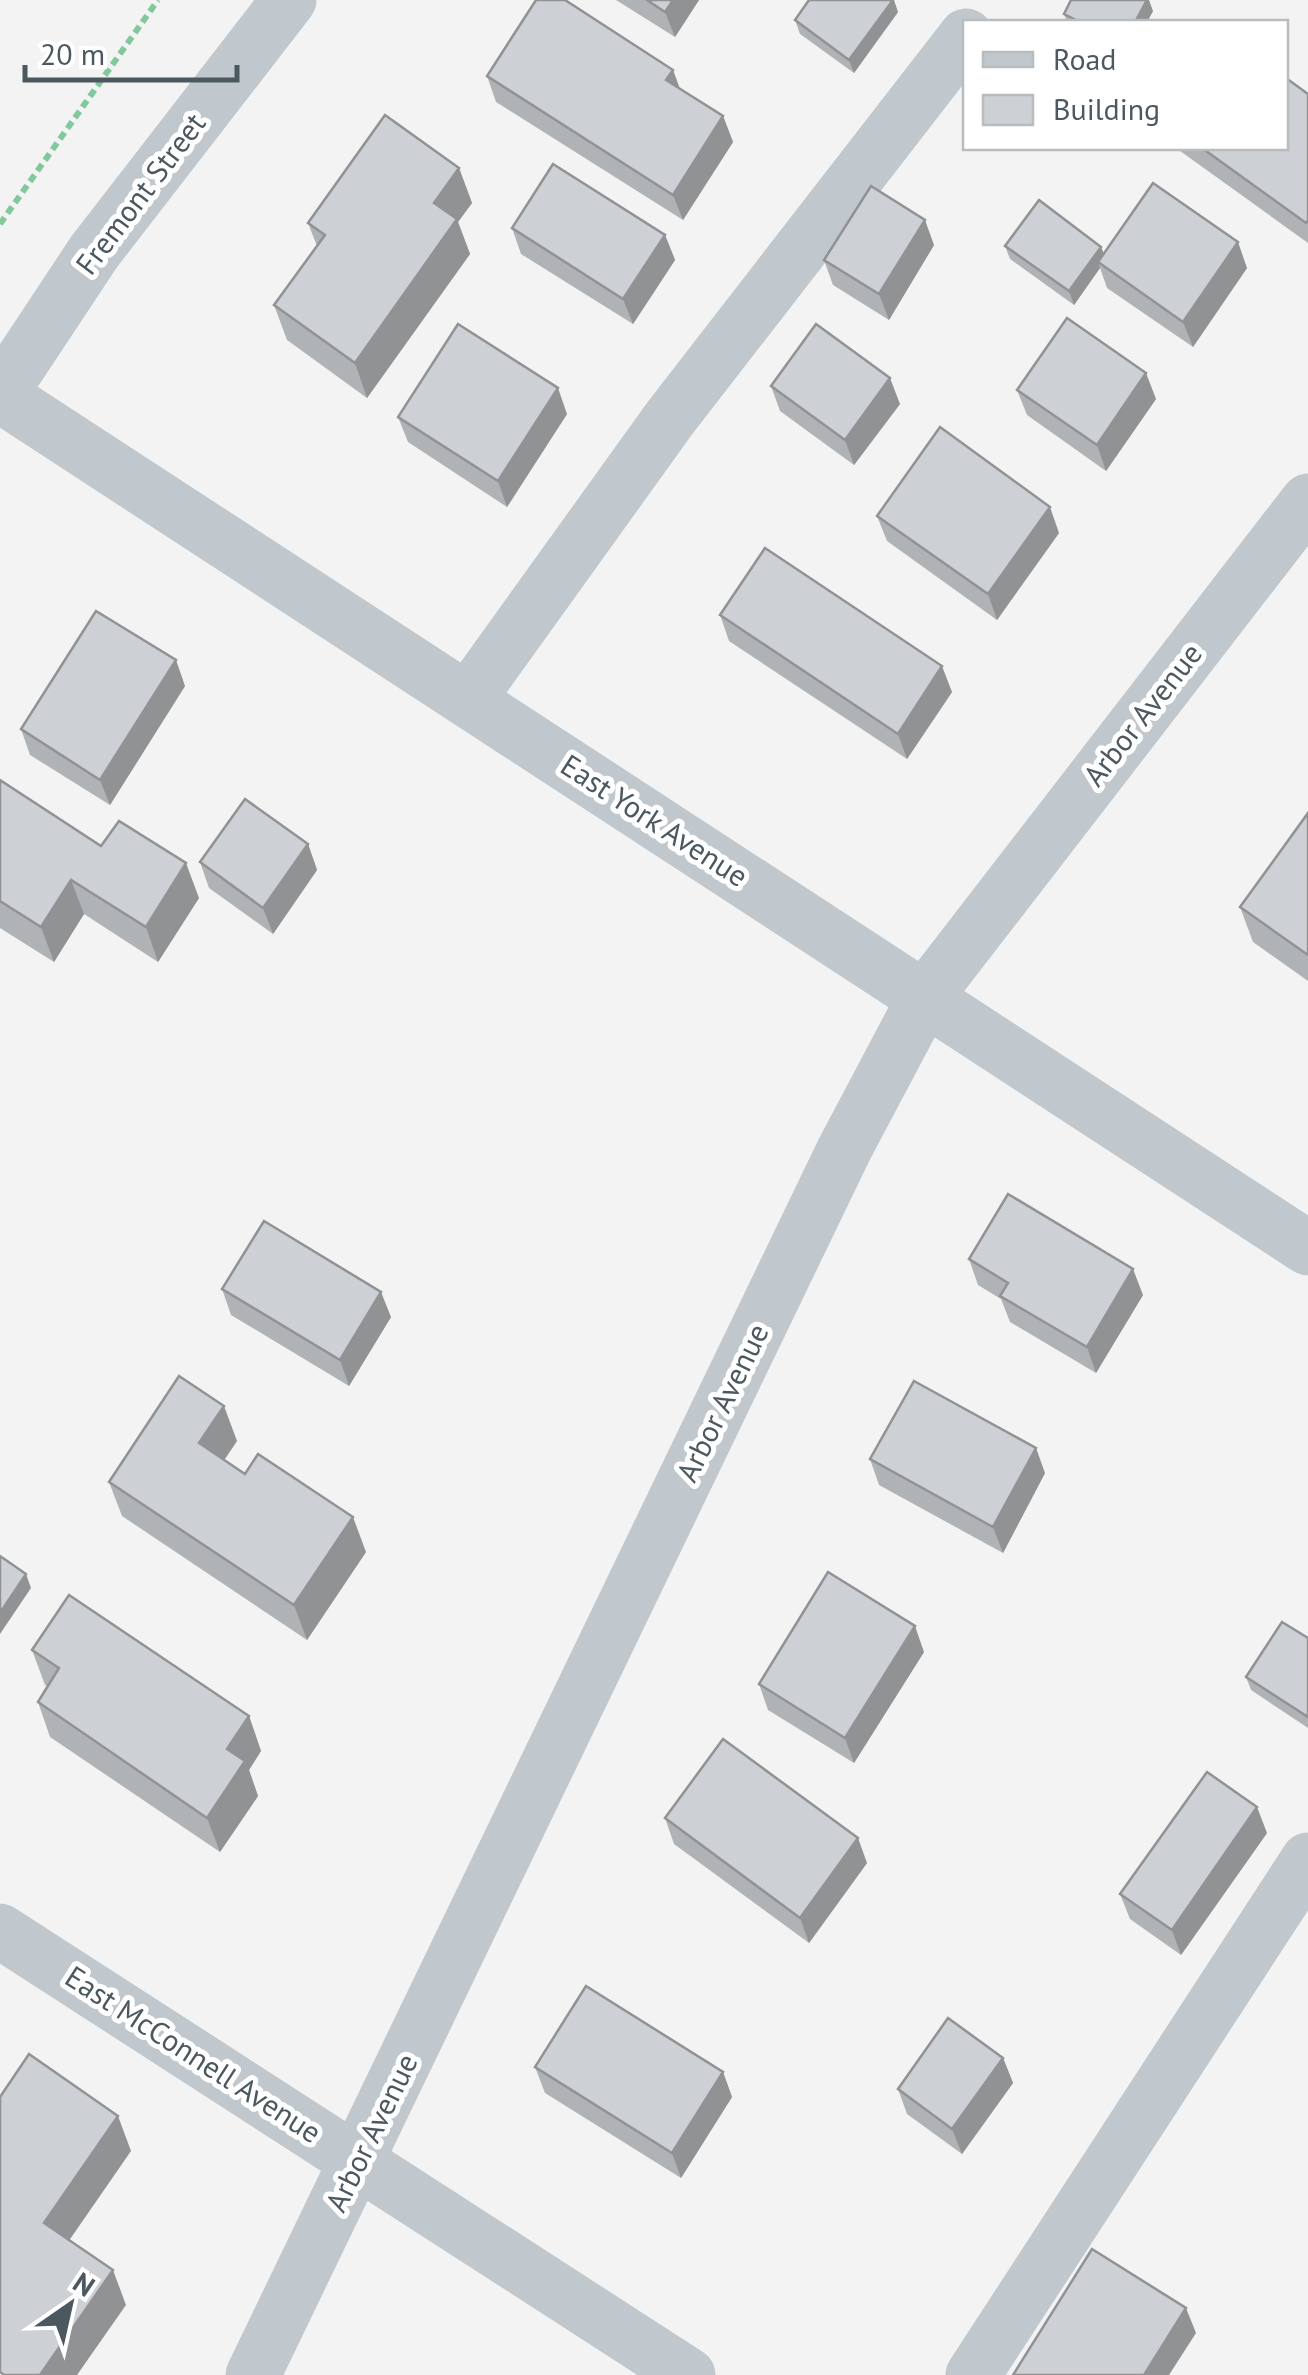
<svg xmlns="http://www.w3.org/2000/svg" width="1308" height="2375" font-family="'PT Sans',sans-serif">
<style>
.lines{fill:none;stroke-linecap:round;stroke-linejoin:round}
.path{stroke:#81c99c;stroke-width:6;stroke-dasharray:8 5;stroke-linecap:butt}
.minor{stroke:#c0c8cd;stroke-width:55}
.wall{fill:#b0b3b6}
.shaded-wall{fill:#909294}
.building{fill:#cdd0d4;stroke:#909294;stroke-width:2.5}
.labels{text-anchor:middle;stroke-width:10;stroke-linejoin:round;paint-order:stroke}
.street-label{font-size:30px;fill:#4c585f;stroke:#fff}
</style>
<rect width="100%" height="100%" fill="#f4f3f3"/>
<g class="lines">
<polyline class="path" points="0,224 158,0"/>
<g class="minor">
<polyline points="0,394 94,252 289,0"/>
<polyline points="0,395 1308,1248"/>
<polyline points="468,699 670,418 966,36"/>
<polyline points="0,1931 688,2375"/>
<polyline points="253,2375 844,1150 925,997 1308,501"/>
<polyline points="973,2375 1308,1860"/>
</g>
</g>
<g class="wall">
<polygon points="616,0 699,0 675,37"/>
<polygon points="1153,11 1147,22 1067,22 1064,14"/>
<polygon points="898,12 854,73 800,34 795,20"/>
<polygon points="673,70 680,89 723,116 733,142 683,220 496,102 487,76"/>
<polygon points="1308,94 1308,243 1176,148 1286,148"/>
<polygon points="459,168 472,203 458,222 470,254 367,398 287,340 274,305 317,246 308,223"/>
<polygon points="512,228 665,235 675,260 633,324 521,254"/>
<polygon points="934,245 889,320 833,285 824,260"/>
<polygon points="1005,246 1101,247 1104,254 1247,268 1193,347 1107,288 1100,268 1074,305 1010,259"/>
<polygon points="771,386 900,404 854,465 780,411"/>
<polygon points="1017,390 1156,399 1106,471 1027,415"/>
<polygon points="567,414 507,507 408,442 398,417"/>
<polygon points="877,516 1059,533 997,620 887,541"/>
<polygon points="720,615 952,692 907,759 729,641"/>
<polygon points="185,686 110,805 30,755 21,729"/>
<polygon points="0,780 101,846 199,898 158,962 84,914 54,962 0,928"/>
<polygon points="1308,813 1308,981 1253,942 1240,907"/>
<polygon points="308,844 317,870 273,934 209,888 200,862"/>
<polygon points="969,1259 1143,1295 1096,1373 1010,1322 1001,1299 978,1285"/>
<polygon points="222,1289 391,1317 349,1386 231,1315"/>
<polygon points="237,1441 224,1460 366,1552 307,1640 122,1516 109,1482"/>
<polygon points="870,1459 1045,1473 1003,1553 879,1485"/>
<polygon points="1308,1638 1308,1728 1251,1690 1246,1677"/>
<polygon points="32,1650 249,1716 261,1751 249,1770 258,1796 220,1852 50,1737 38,1702 48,1687 45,1685"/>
<polygon points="924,1652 854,1763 768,1710 759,1684"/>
<polygon points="665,1818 867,1863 809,1943 674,1844"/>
<polygon points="1267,1833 1181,1955 1130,1919 1120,1894"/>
<polygon points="1003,2058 1013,2083 962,2154 907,2114 898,2089"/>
<polygon points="535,2067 723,2072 732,2097 681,2178 545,2093"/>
</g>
<g class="shaded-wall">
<polygon points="673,0 699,0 675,37 665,12"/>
<polygon points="893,0 894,0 898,12 854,73 849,60"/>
<polygon points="1147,0 1149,0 1153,11 1147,22 1135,22"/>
<polygon points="673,70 682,95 666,80"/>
<polygon points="723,116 733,142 683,220 673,195"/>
<polygon points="459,168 472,203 458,222 470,254 367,398 355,363 434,203"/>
<polygon points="925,220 934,245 889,320 879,294"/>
<polygon points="665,235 675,260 633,324 623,299"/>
<polygon points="1238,242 1247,268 1193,347 1183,322"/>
<polygon points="1101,247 1106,260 1098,262 1100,268 1074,305 1069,291"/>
<polygon points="1146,373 1156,399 1106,471 1097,445"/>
<polygon points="890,378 900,404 854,465 845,440"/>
<polygon points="558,388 567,414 507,507 498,481"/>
<polygon points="1050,507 1059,533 997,620 988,594"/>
<polygon points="176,660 185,686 110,805 100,780"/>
<polygon points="942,666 952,692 907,759 898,734"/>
<polygon points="308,844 317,870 273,934 263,908"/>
<polygon points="186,863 199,898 158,962 146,927"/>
<polygon points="71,880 84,914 54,962 41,927"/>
<polygon points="1133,1269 1143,1295 1096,1373 1087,1347"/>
<polygon points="381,1292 391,1317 349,1386 340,1360"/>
<polygon points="224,1406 237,1441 212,1478 199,1443"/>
<polygon points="1036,1448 1045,1473 1003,1553 993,1527"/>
<polygon points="353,1517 366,1552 307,1640 294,1605"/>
<polygon points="26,1574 31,1588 0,1634 0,1613"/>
<polygon points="915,1626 924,1652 854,1763 845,1738"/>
<polygon points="249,1716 261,1751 249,1770 258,1796 220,1852 207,1818 227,1749"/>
<polygon points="1257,1807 1267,1833 1181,1955 1172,1930"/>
<polygon points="858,1838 867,1863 809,1943 800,1918"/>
<polygon points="1003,2058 1013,2083 962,2154 952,2129"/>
<polygon points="723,2072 732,2097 681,2178 672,2153"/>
<polygon points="118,2116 131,2151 57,2258 44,2223"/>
<polygon points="113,2270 126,2305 77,2375 40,2375"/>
<polygon points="1186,2308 1196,2333 1169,2375 1144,2375"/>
</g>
<g class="building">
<polygon points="536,0 565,0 673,70 666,80 723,116 673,195 487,76"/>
<polygon points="647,0 673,0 665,12"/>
<polygon points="809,0 893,0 849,60 795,20"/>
<polygon points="1071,0 1147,0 1135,22 1080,22 1064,14"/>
<polygon points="1286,78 1308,94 1308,220 1306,223 1202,148 1286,148"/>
<polygon points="385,115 459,168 434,203 457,219 355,363 274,305 325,235 308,223"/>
<polygon points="553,164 665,235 623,299 512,228"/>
<polygon points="1153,183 1238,242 1183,322 1098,262"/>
<polygon points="871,186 925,220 879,294 824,260"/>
<polygon points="1039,200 1101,247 1069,291 1005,246"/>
<polygon points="1067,318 1146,373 1097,445 1017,390"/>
<polygon points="458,324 558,388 498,481 398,417"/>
<polygon points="816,324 890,378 845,440 771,386"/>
<polygon points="940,427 1050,507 988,594 877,516"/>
<polygon points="765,548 942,666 898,734 720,615"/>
<polygon points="96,611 176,660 100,780 21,729"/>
<polygon points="0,780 101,846 119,821 186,863 146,927 71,880 41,927 0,901"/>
<polygon points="245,799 308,844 263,908 200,862"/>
<polygon points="1308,813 1308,955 1240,907"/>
<polygon points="1008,1194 1133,1269 1087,1347 1000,1296 1008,1283 969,1259"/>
<polygon points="264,1221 381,1292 340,1360 222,1289"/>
<polygon points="179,1376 224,1406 199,1443 245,1474 258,1454 353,1517 294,1605 109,1482"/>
<polygon points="914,1381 1036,1448 993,1527 870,1459"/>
<polygon points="0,1556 26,1574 0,1613"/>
<polygon points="828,1572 915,1626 845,1738 759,1684"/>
<polygon points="69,1595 249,1716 227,1749 245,1761 207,1818 38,1702 59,1668 32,1650"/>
<polygon points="1282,1622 1308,1638 1308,1717 1246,1677"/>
<polygon points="723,1739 858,1838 800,1918 665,1818"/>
<polygon points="1207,1772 1257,1807 1172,1930 1120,1894"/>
<polygon points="586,1986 723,2072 672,2153 535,2067"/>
<polygon points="948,2018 1003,2058 952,2129 898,2089"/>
<polygon points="29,2054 118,2116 44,2223 113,2270 40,2375 4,2375 0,2372 0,2097"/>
<polygon points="1092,2249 1186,2308 1144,2375 1013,2375"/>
</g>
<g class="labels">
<g class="street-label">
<text transform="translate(141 194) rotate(-53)" y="10">Fremont Street</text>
<text transform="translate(1143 715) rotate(-52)" y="10">Arbor Avenue</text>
<text transform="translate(654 821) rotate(33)" y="10">East York Avenue</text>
<text transform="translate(723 1403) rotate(-64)" y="10">Arbor Avenue</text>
<text transform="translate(193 2055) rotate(33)" y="10">East McConnell Avenue</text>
<text transform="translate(372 2133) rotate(-64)" y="10">Arbor Avenue</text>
</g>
</g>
<rect x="963" y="20" width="325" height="130" fill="#ffffff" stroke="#b7bcbf" stroke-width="2.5"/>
<rect x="983" y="52" width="50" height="15" fill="#c0c8cd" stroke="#b7bcbf" stroke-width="2.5"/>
<text x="1053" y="70" font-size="30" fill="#4c585f">Road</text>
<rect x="983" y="95" width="50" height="30" fill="#cdd0d4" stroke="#b7bcbf" stroke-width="2.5"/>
<text x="1053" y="120" font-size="30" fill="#4c585f">Building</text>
<g transform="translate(70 2305) rotate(34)" stroke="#ffffff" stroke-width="8" paint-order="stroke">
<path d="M0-8L18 38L0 25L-18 38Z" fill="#4c585f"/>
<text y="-15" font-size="28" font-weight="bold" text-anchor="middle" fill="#4c585f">N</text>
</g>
<path d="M25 65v15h212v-15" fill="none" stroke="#4c585f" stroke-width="5"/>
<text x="40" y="65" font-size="30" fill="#4c585f" stroke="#ffffff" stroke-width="8" paint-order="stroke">20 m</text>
</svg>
